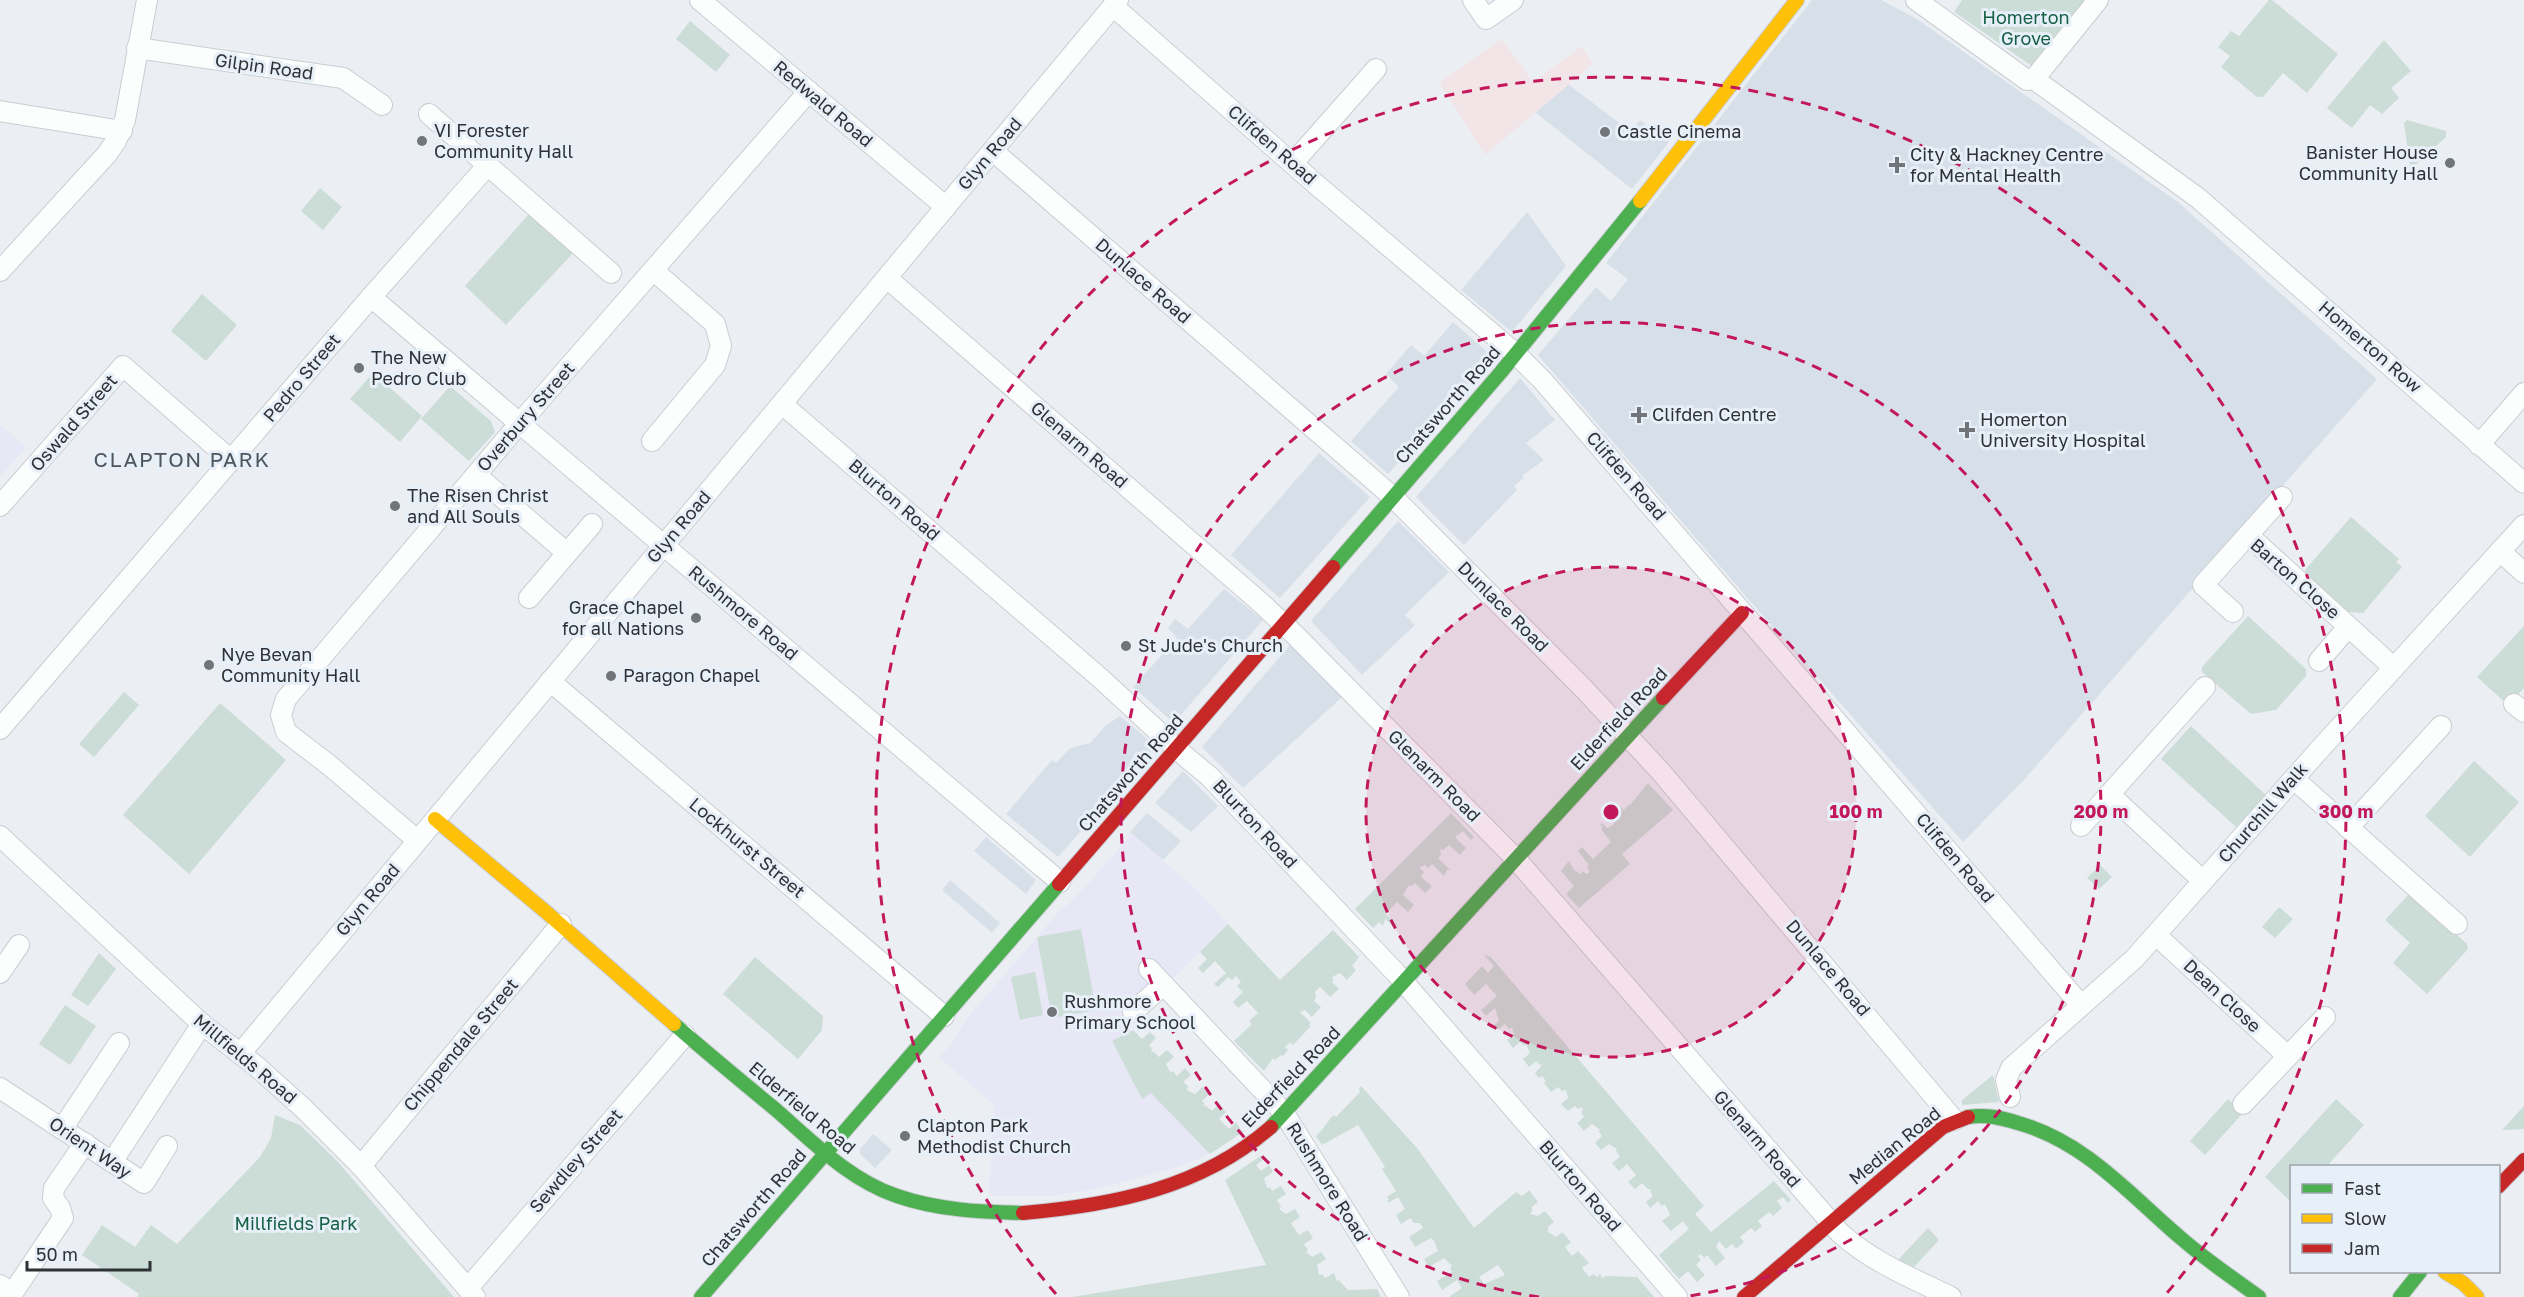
<svg xmlns="http://www.w3.org/2000/svg" width="2524" height="1297" font-family="'Golos Text',sans-serif">
<style>
.built{fill:#d7e0e9}
.industrial{fill:#f2e5e8}
.education{fill:#e7e7f6}
.green{fill:#ccdcd7;fill-rule:evenodd}
.lines{fill:none;stroke-linecap:round;stroke-linejoin:round}
.street-casing{stroke:#cacdd1;stroke-width:22}
.fast-casing{stroke:#cacdd1;stroke-width:16}
.slow-casing{stroke:#cacdd1;stroke-width:16}
.jam-casing{stroke:#cacdd1;stroke-width:16}
.street{stroke:#fcfdfd;stroke-width:20}
.fast{stroke:#4caf50;stroke-width:14}
.slow{stroke:#ffc107;stroke-width:14}
.jam{stroke:#c62828;stroke-width:14}
.ring{fill:none;stroke:#c2185b;stroke-width:3;stroke-dasharray:10 8}
.poi-dot{fill:#717478;stroke:#e7eff8;stroke-width:2}
.labels{text-anchor:middle;stroke-width:6;stroke-linejoin:round;paint-order:stroke}
.park-label{font-size:18px;fill:#166046;stroke:#e7eff8}
.street-label{font-size:18px;fill:#2f3235;stroke:#e7eff8}
.poi-label{font-size:18px;fill:#2f3235;stroke:#e7eff8;text-anchor:start}
.quarter-label{font-size:21px;letter-spacing:1.5px;fill:#4f555c;stroke:#e7eff8}
.centre{fill:#c2185b;stroke:#e7eff8;stroke-width:3}
.ring-label{font-size:18px;text-anchor:middle;font-weight:bold;fill:#c2185b;stroke:#e7eff8;stroke-width:6;stroke-linejoin:round;paint-order:stroke}
</style>
<rect width="100%" height="100%" fill="#ebeff4"/>
<g class="built">
<polygon points="1812,0 1881,0 1917,19 2179,203 2377,379 2023,781 1963,842 1756,608 1538,355 1596,287 1611,301 1628,279 1606,263"/>
<polygon points="1568,84 1631,132 1640,120 1669,142 1632,189 1535,112"/>
<polygon points="1527,212 1566,266 1512,332 1461,290"/>
<polygon points="1453,322 1492,356 1388,474 1351,441 1399,387 1386,374 1411,345 1424,356"/>
<polygon points="1520,378 1555,420 1526,443 1544,460 1522,476 1524,478 1514,486 1517,490 1464,545 1416,497"/>
<polygon points="1319,453 1370,497 1280,598 1231,555"/>
<polygon points="1398,521 1449,572 1405,615 1415,625 1362,675 1311,621"/>
<polygon points="1224,589 1263,620 1174,723 1133,687 1177,638 1168,628 1175,619 1188,629"/>
<polygon points="1290,645 1342,697 1243,788 1202,747"/>
<polygon points="1120,716 1156,746 1058,857 1006,814 1052,760 1056,763 1070,748 1090,743 1105,726"/>
<polygon points="1183,771 1218,806 1191,832 1155,803"/>
<polygon points="1147,813 1181,841 1163,860 1130,832"/>
<polygon points="986,837 1036,880 1026,894 974,851"/>
<polygon points="950,880 1000,923 992,933 942,890"/>
<polygon points="873,1134 892,1150 875,1168 860,1154 860,1149"/>
</g>
<polygon class="industrial" points="1502,39 1533,82 1582,46 1593,64 1485,155 1439,82"/>
<g class="education">
<polygon points="0,425 26,447 0,477"/>
<polygon points="1132,834 1195,888 1228,924 1175,977 1149,983 1135,1020 1128,1026 1131,1031 1112,1041 1142,1099 1151,1092 1210,1154 1177,1167 1100,1188 1052,1196 989,1196 994,1105 939,1057 951,1044 968,1017 1064,906 1066,907 1086,886"/>
</g>
<g class="green">
<polygon points="1962,0 2085,0 2032,66 1954,12"/>
<polygon points="2269,0 2272,0 2338,54 2307,93 2283,73 2263,97 2257,97 2221,67 2230,56 2218,47 2231,31 2239,36"/>
<polygon points="690,21 730,55 716,72 676,39"/>
<polygon points="2384,40 2411,71 2391,88 2399,98 2382,114 2370,105 2352,128 2327,108"/>
<polygon points="2407,120 2446,131 2446,137 2414,166 2410,165 2404,123"/>
<polygon points="320,188 342,207 323,230 301,211"/>
<polygon points="529,214 574,252 506,325 465,286"/>
<polygon points="202,294 237,325 206,361 171,331"/>
<polygon points="373,373 422,416 400,442 350,399"/>
<polygon points="450,386 491,421 495,432 469,461 421,419"/>
<polygon points="2351,517 2399,559 2396,562 2402,567 2363,613 2349,612 2306,574 2305,570"/>
<polygon points="2248,616 2306,669 2306,676 2276,710 2251,714 2202,672 2202,667"/>
<polygon points="2524,626 2524,688 2508,705 2477,677"/>
<polygon points="124,692 139,705 94,757 79,744"/>
<polygon points="220,703 286,760 189,874 123,815"/>
<polygon points="2191,726 2266,795 2236,827 2161,759"/>
<polygon points="2474,761 2519,802 2470,857 2425,816"/>
<polygon points="1648,783 1673,810 1622,854 1630,864 1579,908 1566,894 1574,886 1561,871 1569,861 1574,870 1580,874 1583,871 1586,874 1590,872 1587,867 1589,865 1578,851 1582,847 1593,859 1611,842 1601,829 1603,827 1600,825 1602,823 1607,828 1612,826 1618,816 1613,811 1618,805 1624,810 1629,804 1630,805"/>
<polygon points="1451,813 1474,837 1471,840 1463,831 1455,837 1466,848 1460,855 1449,845 1443,850 1440,849 1441,855 1438,858 1450,870 1447,870 1444,876 1432,864 1428,868 1425,865 1419,868 1424,872 1421,877 1432,886 1425,893 1415,883 1411,887 1409,885 1403,895 1414,905 1408,912 1397,902 1386,914 1397,925 1394,927 1385,919 1383,926 1379,922 1373,928 1355,909"/>
<polygon points="2100,865 2112,877 2099,889 2087,878"/>
<polygon points="2410,893 2467,944 2468,949 2427,994 2393,963 2410,943 2385,920"/>
<polygon points="2279,907 2293,919 2275,938 2262,927"/>
<polygon points="1228,924 1280,980 1333,930 1359,957 1352,966 1356,970 1347,980 1340,973 1332,977 1334,980 1332,982 1339,989 1330,997 1320,987 1315,992 1316,998 1314,1001 1321,1007 1312,1017 1305,1010 1300,1012 1311,1023 1309,1025 1311,1026 1293,1045 1290,1042 1285,1047 1288,1050 1283,1056 1281,1055 1275,1060 1273,1058 1264,1071 1234,1041 1252,1024 1249,1021 1258,1013 1247,1001 1238,1008 1233,1002 1243,992 1237,986 1241,982 1236,976 1232,980 1228,977 1218,987 1214,984 1226,973 1215,961 1203,973 1198,968 1207,959 1200,952"/>
<polygon points="1081,929 1096,1010 1052,1018 1037,937"/>
<polygon points="99,953 116,969 88,1006 71,995"/>
<polygon points="1486,954 1488,957 1490,956 1704,1206 1695,1214 1711,1232 1774,1181 1791,1200 1788,1203 1783,1197 1777,1201 1782,1208 1773,1216 1769,1212 1758,1221 1762,1226 1755,1232 1751,1228 1740,1237 1744,1242 1736,1249 1732,1244 1726,1249 1719,1241 1716,1247 1725,1258 1716,1266 1707,1255 1704,1258 1701,1254 1698,1256 1701,1260 1696,1265 1705,1275 1697,1282 1688,1271 1679,1279 1659,1255 1689,1229 1683,1221 1671,1231 1662,1221 1670,1215 1665,1204 1662,1206 1658,1201 1650,1208 1646,1202 1653,1196 1650,1191 1651,1189 1648,1189 1642,1183 1635,1189 1628,1182 1636,1175 1627,1164 1619,1171 1612,1163 1620,1157 1616,1151 1617,1149 1609,1144 1601,1150 1595,1143 1602,1136 1599,1132 1600,1130 1592,1124 1584,1131 1577,1123 1584,1117 1581,1112 1583,1110 1581,1107 1578,1109 1575,1106 1568,1111 1561,1104 1568,1098 1566,1090 1562,1091 1558,1087 1551,1092 1544,1083 1546,1081 1542,1076 1539,1078 1535,1073 1543,1064 1540,1065 1536,1061 1529,1067 1523,1059 1530,1053 1526,1044 1524,1046 1520,1042 1513,1048 1507,1040 1514,1034 1512,1027 1509,1029 1505,1024 1497,1030 1494,1025 1499,1021 1495,1008 1486,1016 1481,1010 1497,996 1486,984 1474,995 1465,984 1482,966 1488,973 1494,966 1485,956"/>
<polygon points="755,957 823,1016 822,1030 798,1059 723,994"/>
<polygon points="1035,972 1043,1015 1020,1020 1011,977"/>
<polygon points="65,1005 96,1026 70,1065 39,1044"/>
<polygon points="1133,1030 1142,1039 1150,1032 1156,1038 1149,1045 1152,1049 1151,1052 1154,1052 1159,1057 1167,1050 1174,1057 1166,1064 1170,1072 1173,1071 1177,1076 1185,1068 1191,1075 1183,1082 1188,1086 1187,1090 1195,1094 1202,1087 1209,1094 1202,1101 1205,1104 1203,1106 1206,1106 1212,1111 1219,1104 1226,1112 1219,1119 1229,1129 1236,1122 1242,1132 1246,1130 1210,1154 1151,1093 1142,1099 1112,1041"/>
<polygon points="1993,1075 1999,1102 1962,1105 1962,1100"/>
<path d="M1361 1086 1417 1148 1474 1228 1516 1192 1522 1196 1529 1190 1538 1202 1531 1208 1533 1210 1530 1214 1538 1216 1545 1211 1554 1222 1548 1227V1232L1556 1237 1562 1232 1571 1242 1565 1247 1572 1256 1578 1251 1589 1263 1582 1268 1589 1277 1593 1274 1597 1277 1600 1274 1602 1278 1606 1276 1637 1277 1654 1297H1449L1462 1288 1457 1280 1442 1290 1437 1281 1452 1272 1450 1268 1452 1266 1444 1258 1429 1267 1424 1259 1438 1251 1434 1241 1431 1238 1415 1247 1409 1237 1423 1228 1420 1223H1414L1410 1218 1401 1224 1396 1215 1405 1209 1398 1197 1388 1203 1387 1201 1389 1200 1387 1197 1396 1191 1382 1169 1385 1167 1358 1125 1322 1145 1316 1136C1325 1128 1327 1121 1334 1115L1336 1117 1360 1092 1359 1089ZM1498 1265 1505 1275 1484 1284 1479 1277Z"/>
<polygon points="2228,1099 2243,1113 2205,1155 2190,1141"/>
<polygon points="2336,1099 2364,1125 2327,1166 2292,1166 2291,1202 2265,1177"/>
<polygon points="2524,1106 2524,1129 2502,1130"/>
<polygon points="275,1115 300,1125 338,1162 454,1297 137,1297 139,1294 82,1255 102,1225 135,1247 151,1225 177,1244 260,1157 271,1138"/>
<polygon points="1262,1155 1264,1159 1256,1165 1261,1171 1269,1165 1273,1172 1264,1178 1267,1188 1270,1187 1272,1191 1281,1186 1286,1194 1277,1200 1281,1207 1279,1209 1286,1214 1295,1209 1300,1217 1291,1223 1299,1235 1308,1230 1313,1238 1304,1244 1308,1250 1306,1252 1312,1257 1321,1252 1326,1259 1317,1265 1319,1275 1322,1274 1325,1278 1334,1273 1337,1281 1339,1280 1348,1290 1377,1289 1381,1297 1072,1297 1266,1265 1225,1180"/>
<polygon points="1928,1228 1939,1240 1914,1267 1898,1260"/>
</g>
<g class="lines">
<defs>
<g id="street">
<polyline points="700,0 946,207"/>
<polyline points="1473,0 1486,19 1513,0"/>
<polyline points="1916,0 2027,80 2034,79 2198,198 2524,483"/>
<polyline points="1113,6 1318,186 1516,354 1543,381 2080,1004"/>
<polyline points="137,48 343,78 382,105"/>
<polyline points="2034,79 2098,0"/>
<polyline points="0,111 122,131"/>
<polyline points="429,114 611,273"/>
<polyline points="993,151 1393,497 1584,689 1661,772 1954,1120"/>
<polyline points="1293,163 1376,69"/>
<polyline points="0,271 107,154 116,141 125,120 147,0"/>
<path d="M887 278 1261 603 1296 636 1515 858 1840 1233C1872 1262 1912 1278 1951 1297"/>
<polyline points="371,297 1060,882"/>
<polyline points="782,404 1099,677 1186,757 1209,776 1395,972 1677,1297"/>
<polyline points="652,441 715,365 721,346 715,324 654,271"/>
<polyline points="2479,445 2524,393"/>
<polyline points="476,475 567,553"/>
<polyline points="0,506 123,366 232,461"/>
<polyline points="2248,535 2394,668"/>
<polyline points="2500,551 2524,573"/>
<polyline points="529,598 592,524"/>
<polyline points="2233,612 2203,585 2282,497"/>
<polyline points="2319,661 2348,627"/>
<polyline points="550,681 944,1016"/>
<polyline points="2514,704 2524,712"/>
<polyline points="0,729 371,297 488,165"/>
<polyline points="2294,779 2457,924"/>
<polyline points="2109,794 2203,881"/>
<polyline points="2081,826 2205,687"/>
<polyline points="2348,828 2441,726"/>
<polyline points="0,836 202,1024 256,1066 303,1108 361,1166 475,1297"/>
<polyline points="417,840 329,765 286,732 281,715 286,699 519,424 809,91"/>
<polyline points="2156,935 2280,1049 2286,1058"/>
<polyline points="1149,969 1284,1113 1399,1297"/>
<polyline points="0,973 19,945"/>
<polyline points="1133,1012 1163,985"/>
<polyline points="240,1054 1118,0"/>
<polyline points="0,1088 144,1183 167,1146"/>
<polyline points="2010,1097 2006,1080 2011,1068 2134,959 2320,749 2524,525"/>
<polyline points="2243,1104 2325,1017"/>
<polyline points="62,1129 119,1043"/>
<polyline points="112,1162 202,1024"/>
<polyline points="361,1166 561,924"/>
<polyline points="0,1285 12,1294 63,1218 60,1208 53,1198 54,1188 85,1143"/>
<polyline points="468,1288 685,1035"/>
</g>
<g id="fast">
<polyline points="1333,567 1501,372 1640,201"/>
<path d="M674 1024C707 1053 741 1081 775 1109 812 1141 849 1180 897 1196 938 1210 980 1212 1023 1213"/>
<path d="M1968 1117C1986 1114 2002 1118 2018 1123 2086 1142 2130 1195 2182 1239 2206 1260 2233 1278 2259 1297"/>
<polyline points="1271,1127 1663,698"/>
<polyline points="701,1297 1059,884"/>
<polyline points="2400,1297 2420,1272"/>
</g>
<g id="slow">
<polyline points="1640,201 1797,0"/>
<polyline points="435,819 546,912 674,1024"/>
<polyline points="2445,1272 2463,1283 2477,1297"/>
</g>
<g id="jam">
<polyline points="1663,698 1742,613"/>
<polyline points="1059,884 1333,567"/>
<polyline points="2498,1187 2524,1160"/>
<path d="M1023 1213C1114 1205 1201 1188 1271 1127"/>
<polyline points="1744,1297 1943,1127 1968,1117"/>
</g>
</defs>
<use href="#street" class="street-casing"/>
<use href="#fast" class="fast-casing"/>
<use href="#slow" class="slow-casing"/>
<use href="#jam" class="jam-casing"/>
<use href="#street" class="street"/>
<use href="#fast" class="fast"/>
<use href="#slow" class="slow"/>
<use href="#jam" class="jam"/>
</g>
<circle cx="1611" cy="812" r="245" fill="#c2185b" fill-opacity=".12"/>
<g class="ring">
<circle cx="1611" cy="812" r="245"/>
<path d="M1539 1297A490 490 0 1 1 1683 1297"/>
<path d="M1056 1294A735 735 0 1 1 2166 1294"/>
</g>
<g class="poi-dot">
<circle cx="1605" cy="132" r="6"/>
<circle cx="422" cy="141" r="6"/>
<circle cx="2450" cy="163" r="6"/>
<path d="M1894 156h6v6h6v6h-6v6h-6v-6h-6v-6h6z"/>
<circle cx="359" cy="368" r="6"/>
<path d="M1636 406h6v6h6v6h-6v6h-6v-6h-6v-6h6z"/>
<path d="M1964 421h6v6h6v6h-6v6h-6v-6h-6v-6h6z"/>
<circle cx="395" cy="506" r="6"/>
<circle cx="696" cy="618" r="6"/>
<circle cx="1126" cy="646" r="6"/>
<circle cx="209" cy="665" r="6"/>
<circle cx="611" cy="676" r="6"/>
<circle cx="1052" cy="1012" r="6"/>
<circle cx="905" cy="1136" r="6"/>
</g>
<g class="labels">
<g class="park-label">
<text x="2026" y="24">Homerton<tspan x="2026" dy="21">Grove</tspan></text>
<text x="296" y="1230">Millfields Park</text>
</g>
<g class="street-label">
<text transform="translate(264 67) rotate(8)" y="6">Gilpin Road</text>
<text transform="translate(823 104) rotate(40)" y="6">Redwald Road</text>
<text transform="translate(1272 145) rotate(41)" y="6">Clifden Road</text>
<text transform="translate(990 154) rotate(-50)" y="6">Glyn Road</text>
<text transform="translate(1143 281) rotate(41)" y="6">Dunlace Road</text>
<text transform="translate(2370 347) rotate(41)" y="6">Homerton Row</text>
<text transform="translate(302 378) rotate(-50)" y="6">Pedro Street</text>
<text transform="translate(1448 405) rotate(-49)" y="6">Chatsworth Road</text>
<text transform="translate(526 417) rotate(-49)" y="6">Overbury Street</text>
<text transform="translate(74 423) rotate(-49)" y="6">Oswald Street</text>
<text transform="translate(1079 445) rotate(41)" y="6">Glenarm Road</text>
<text transform="translate(1626 476) rotate(49)" y="6">Clifden Road</text>
<text transform="translate(894 500) rotate(41)" y="6">Blurton Road</text>
<text transform="translate(679 527) rotate(-50)" y="6">Glyn Road</text>
<text transform="translate(2295 579) rotate(41)" y="6">Barton Close</text>
<text transform="translate(1503 607) rotate(45)" y="6">Dunlace Road</text>
<text transform="translate(743 613) rotate(40)" y="6">Rushmore Road</text>
<text transform="translate(1619 719) rotate(-47)" y="6">Elderfield Road</text>
<text transform="translate(1131 773) rotate(-49)" y="6">Chatsworth Road</text>
<text transform="translate(1434 776) rotate(45)" y="6">Glenarm Road</text>
<text transform="translate(2263 813) rotate(-49)" y="6">Churchill Walk</text>
<text transform="translate(1255 824) rotate(47)" y="6">Blurton Road</text>
<text transform="translate(747 848) rotate(40)" y="6">Lockhurst Street</text>
<text transform="translate(1955 858) rotate(50)" y="6">Clifden Road</text>
<text transform="translate(368 900) rotate(-50)" y="6">Glyn Road</text>
<text transform="translate(1828 968) rotate(50)" y="6">Dunlace Road</text>
<text transform="translate(2222 996) rotate(43)" y="6">Dean Close</text>
<text transform="translate(461 1045) rotate(-50)" y="6">Chippendale Street</text>
<text transform="translate(245 1059) rotate(40)" y="6">Millfields Road</text>
<text transform="translate(1291 1077) rotate(-46)" y="6">Elderfield Road</text>
<text transform="translate(802 1108) rotate(40)" y="6">Elderfield Road</text>
<text transform="translate(1757 1139) rotate(49)" y="6">Glenarm Road</text>
<text transform="translate(1895 1146) rotate(-39)" y="6">Median Road</text>
<text transform="translate(90 1148) rotate(34)" y="6">Orient Way</text>
<text transform="translate(576 1161) rotate(-49)" y="6">Sewdley Street</text>
<text transform="translate(1327 1182) rotate(58)" y="6">Rushmore Road</text>
<text transform="translate(1580 1186) rotate(49)" y="6">Blurton Road</text>
<text transform="translate(754 1208) rotate(-49)" y="6">Chatsworth Road</text>
</g>
<g class="poi-label">
<text x="434" y="137">VI Forester<tspan x="434" dy="21">Community Hall</tspan></text>
<text x="1617" y="138">Castle Cinema</text>
<text x="2438" y="159" text-anchor="end">Banister House<tspan x="2438" dy="21">Community Hall</tspan></text>
<text x="1910" y="161">City &amp; Hackney Centre<tspan x="1910" dy="21">for Mental Health</tspan></text>
<text x="371" y="364">The New<tspan x="371" dy="21">Pedro Club</tspan></text>
<text x="1652" y="421">Clifden Centre</text>
<text x="1980" y="426">Homerton<tspan x="1980" dy="21">University Hospital</tspan></text>
<text x="407" y="502">The Risen Christ<tspan x="407" dy="21">and All Souls</tspan></text>
<text x="684" y="614" text-anchor="end">Grace Chapel<tspan x="684" dy="21">for all Nations</tspan></text>
<text x="1138" y="652">St Jude's Church</text>
<text x="221" y="661">Nye Bevan<tspan x="221" dy="21">Community Hall</tspan></text>
<text x="623" y="682">Paragon Chapel</text>
<text x="1064" y="1008">Rushmore<tspan x="1064" dy="21">Primary School</tspan></text>
<text x="917" y="1132">Clapton Park<tspan x="917" dy="21">Methodist Church</tspan></text>
</g>
<g class="quarter-label">
<text x="182" y="467">CLAPTON PARK</text>
</g>
</g>
<circle cx="1611" cy="812" r="9" class="centre"/>
<g class="ring-label">
<text x="1856" y="818">100 m</text>
<text x="2101" y="818">200 m</text>
<text x="2346" y="818">300 m</text>
</g>
<rect x="2290" y="1165" width="210" height="108" fill="#e7eff8" stroke="#9da3aa" stroke-width="1.5"/>
<rect x="2302" y="1184" width="30" height="9" fill="#4caf50" stroke="#9da3aa" stroke-width="1.5"/>
<text x="2344" y="1195" font-size="18" fill="#2f3235">Fast</text>
<rect x="2302" y="1214" width="30" height="9" fill="#ffc107" stroke="#9da3aa" stroke-width="1.5"/>
<text x="2344" y="1225" font-size="18" fill="#2f3235">Slow</text>
<rect x="2302" y="1244" width="30" height="9" fill="#c62828" stroke="#9da3aa" stroke-width="1.5"/>
<text x="2344" y="1255" font-size="18" fill="#2f3235">Jam</text>
<path d="M27 1261v9h123v-9" fill="none" stroke="#2f3235" stroke-width="3"/>
<text x="36" y="1261" font-size="18" fill="#2f3235" stroke="#e7eff8" stroke-width="4.5" paint-order="stroke">50 m</text>
</svg>
